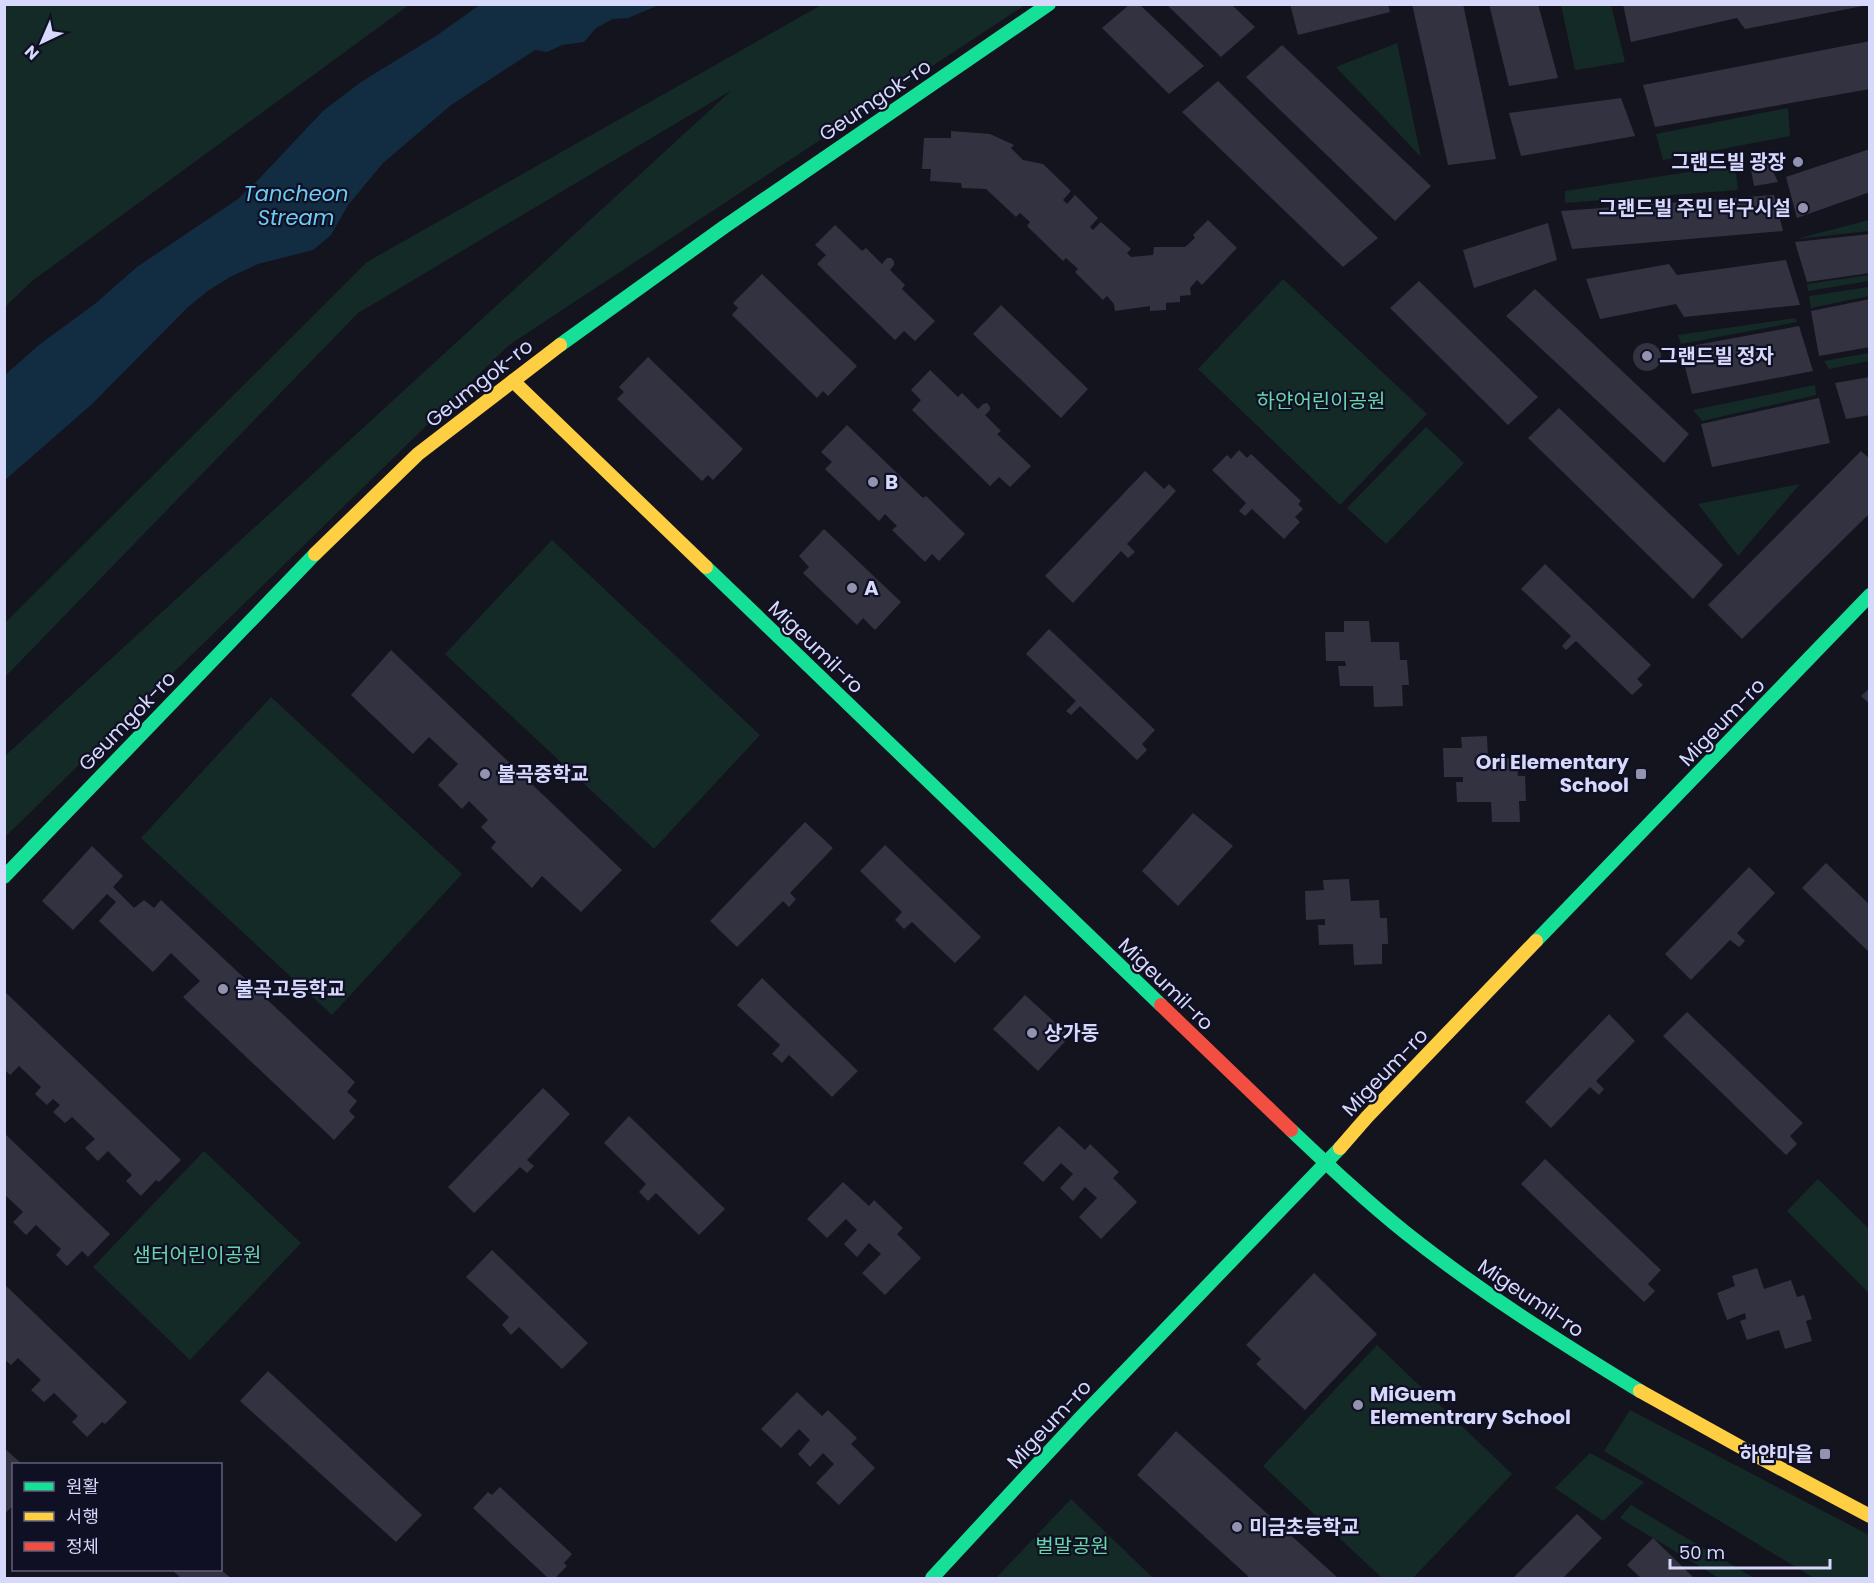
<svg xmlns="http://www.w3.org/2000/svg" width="1874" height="1583" font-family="Poppins,'Noto Sans KR',sans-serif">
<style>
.green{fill:#142a27}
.water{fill:#122d42}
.building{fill:#323241}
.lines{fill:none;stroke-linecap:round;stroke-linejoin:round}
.fast{stroke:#16e098;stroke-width:14}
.slow{stroke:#ffcf43;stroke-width:14}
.jam{stroke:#f24e42;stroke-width:14}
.poi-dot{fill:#9293af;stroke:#101024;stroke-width:2}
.labels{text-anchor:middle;stroke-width:4.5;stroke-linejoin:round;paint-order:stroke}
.street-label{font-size:20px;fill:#d6d8fc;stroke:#101024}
.poi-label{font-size:20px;font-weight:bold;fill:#d6d8fc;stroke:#101024;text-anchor:start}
.park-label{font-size:20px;fill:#67d7a8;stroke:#101024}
.water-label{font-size:21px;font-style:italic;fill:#6cccf4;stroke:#101024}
</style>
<rect width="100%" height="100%" fill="#14141f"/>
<g class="green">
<polygon points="5,4 409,4 409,5 32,281 5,307"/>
<polygon points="823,4 1025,5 509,345 5,837 5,756 732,90 358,313 5,677 5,623 367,262"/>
<polygon points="1561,5 1611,5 1625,62 1575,70"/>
<polygon points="1397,43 1421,157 1336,67"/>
<polygon points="1788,108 1790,136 1663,160 1656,134"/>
<polygon points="1735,165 1738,190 1565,203 1565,191"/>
<polygon points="1869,220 1869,231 1796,239"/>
<polygon points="1869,275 1869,281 1808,291 1807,284"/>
<polygon points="1283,279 1427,414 1340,505 1198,369"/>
<polygon points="1869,287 1869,296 1811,308 1809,296"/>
<polygon points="1795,318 1797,322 1681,344 1678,335"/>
<polygon points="1869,353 1869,361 1829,369 1824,361"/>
<polygon points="1815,385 1816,395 1702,421 1693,410"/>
<polygon points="1426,427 1464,463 1386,544 1347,508"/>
<polygon points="1800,484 1738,556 1698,504"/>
<polygon points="552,540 760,735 654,849 445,654"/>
<polygon points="271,697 462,874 332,1015 141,838"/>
<polygon points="204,1151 301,1243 190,1360 93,1267"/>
<polygon points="1818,1179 1869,1229 1869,1293 1787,1211"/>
<polygon points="1377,1345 1512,1474 1413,1578 1382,1578 1263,1466"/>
<polygon points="1630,1410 1869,1535 1869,1578 1814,1578 1604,1451"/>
<polygon points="1590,1453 1644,1482 1603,1521 1555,1488"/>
<polygon points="1071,1499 1153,1578 996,1578"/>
<polygon points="1631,1505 1754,1578 1719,1578 1620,1518"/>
</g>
<polygon class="water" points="481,4 659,5 628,18 613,19 596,28 584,42 562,45 547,52 535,50 451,105 383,163 348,205 331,235 313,250 258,264 230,277 209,290 188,307 92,404 5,480 5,375 39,345 96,303 137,267 238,199 259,179 323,111 361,82 436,36"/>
<g class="building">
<polygon points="1130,4 1139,4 1204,66 1169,94 1102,28"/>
<polygon points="1166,4 1231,4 1255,27 1221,57"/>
<polygon points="1290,4 1388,4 1390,12 1298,35"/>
<polygon points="1412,4 1463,4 1496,159 1448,165"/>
<polygon points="1489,4 1538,4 1558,78 1509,86"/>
<polygon points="1623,4 1863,4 1863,6 1745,29 1737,18 1631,42"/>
<polygon points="1870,41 1870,89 1655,127 1643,85"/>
<polygon points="1282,45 1431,186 1395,221 1246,77"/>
<polygon points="1218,81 1378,238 1343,267 1182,112"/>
<polygon points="1621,98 1635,136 1521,156 1509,113"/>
<polygon points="951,131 990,134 1014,145 1011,148 1023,160 1043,164 1071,191 1063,200 1067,204 1075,195 1098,218 1090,227 1093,230 1101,222 1131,249 1127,253 1131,257 1153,255 1154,247 1185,247 1195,238 1193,235 1208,220 1237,248 1202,285 1197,280 1190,288 1191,295 1180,296 1180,302 1166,303 1166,310 1150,311 1150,306 1115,311 1114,304 1107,296 1103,300 1075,272 1078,269 1066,258 1063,261 1027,226 1030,222 1020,213 1016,217 986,189 962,188 961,183 930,181 931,169 922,169 924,138 951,138"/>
<polygon points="1870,149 1870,192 1797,218 1786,177"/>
<polygon points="1766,156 1778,182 1754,186 1749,159"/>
<polygon points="1774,195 1783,231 1572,249 1561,211"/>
<polygon points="1548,223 1557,260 1474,288 1463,250"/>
<polygon points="835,225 862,251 866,248 882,264 887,258 891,258 894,261 894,265 890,270 905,285 902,289 935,321 915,341 904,331 895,340 817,264 826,255 815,245"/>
<polygon points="1870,234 1870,273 1807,282 1795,242"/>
<polygon points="1786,260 1800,305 1684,317 1676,304 1600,319 1586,279 1669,264 1677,275"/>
<polygon points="762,274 857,366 828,396 823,391 817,398 732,315 738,308 733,303"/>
<polygon points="1419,281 1538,397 1508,425 1390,308"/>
<polygon points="1535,289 1689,434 1664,463 1506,316"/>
<polygon points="1870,299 1870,347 1819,356 1811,311"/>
<polygon points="1001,305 1088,389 1061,418 973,334"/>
<polygon points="1799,326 1813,371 1692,394 1680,348"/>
<circle cx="1647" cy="357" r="14"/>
<polygon points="648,357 743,449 713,480 708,475 702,481 617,399 624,392 619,387"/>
<polygon points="930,370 958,397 962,393 978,409 983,404 987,403 990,407 990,410 985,415 1001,431 997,434 1031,466 1010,487 999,477 990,486 912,410 921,400 911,390"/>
<polygon points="1870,377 1870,415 1846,419 1835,383"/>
<polygon points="1819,398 1830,443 1712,467 1701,424"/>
<polygon points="1559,408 1723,565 1693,599 1528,438"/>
<polygon points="847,425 923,498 926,496 965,534 939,561 932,554 925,562 892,530 897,526 885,514 879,521 825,469 832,462 821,452"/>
<polygon points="1239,450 1247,458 1251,454 1301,501 1298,504 1303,509 1295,517 1300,522 1284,539 1252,509 1245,516 1239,511 1246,503 1212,470 1227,455 1231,459"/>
<polygon points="1861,451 1870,459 1870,513 1742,639 1708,605"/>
<polygon points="1145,471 1164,489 1169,484 1176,491 1127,544 1135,552 1128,558 1121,551 1073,603 1045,576"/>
<polygon points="824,529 901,602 875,630 863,618 857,625 803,573 809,567 799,556"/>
<polygon points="1545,564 1651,665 1637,679 1643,685 1632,695 1576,641 1566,650 1562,646 1571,636 1521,589"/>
<polygon points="1344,621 1369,621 1371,642 1399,642 1400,660 1407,660 1409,685 1402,685 1403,706 1374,707 1373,686 1340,686 1338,666 1346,666 1345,661 1326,661 1325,632 1344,632"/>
<polygon points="1049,629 1155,730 1142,744 1147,750 1137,760 1080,706 1071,715 1066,711 1076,701 1026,654"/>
<polygon points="391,650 622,870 581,912 542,876 532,888 491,848 496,842 481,827 488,820 469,801 462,809 438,785 458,764 429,737 413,754 351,695"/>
<polygon points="1870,688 1870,704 1861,696"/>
<polygon points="1487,736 1488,758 1517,758 1518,776 1525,776 1526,801 1519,801 1520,822 1492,822 1491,802 1457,802 1456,782 1463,782 1463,777 1444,777 1443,748 1462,748 1461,737"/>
<polygon points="1193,813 1233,846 1178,906 1142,871"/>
<polygon points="805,822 833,848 790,893 796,899 789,907 783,901 737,947 710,921"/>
<polygon points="885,845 981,937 955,963 912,922 904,929 895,920 902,912 860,871"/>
<polygon points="92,846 123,876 113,887 134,908 144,900 154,908 161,900 355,1082 347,1092 357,1101 349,1111 355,1117 334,1140 183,997 200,981 171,953 153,972 99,921 116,902 107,894 73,930 42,901"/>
<polygon points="1826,863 1870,905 1870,953 1802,888"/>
<polygon points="1749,867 1775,893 1737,933 1745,941 1739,947 1730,940 1691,980 1665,954"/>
<polygon points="1349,879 1351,901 1379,900 1380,918 1387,918 1388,944 1382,944 1382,964 1354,965 1353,944 1319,945 1318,925 1325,925 1325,919 1306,920 1305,891 1324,890 1323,880"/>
<polygon points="762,978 858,1071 832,1097 789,1055 782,1063 772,1054 780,1045 737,1005"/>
<polygon points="4,991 181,1160 159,1182 156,1180 141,1196 126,1181 132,1175 108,1151 98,1161 85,1148 95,1139 72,1117 65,1123 53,1112 60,1105 53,1099 47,1105 35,1094 41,1087 19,1066 10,1075 4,1069"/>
<polygon points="1025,995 1070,1036 1038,1071 993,1029"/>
<polygon points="1687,1012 1803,1123 1790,1136 1797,1144 1786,1155 1663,1036"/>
<polygon points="1609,1014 1635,1041 1596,1081 1604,1089 1599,1095 1590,1087 1551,1128 1525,1102"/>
<polygon points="543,1088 570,1114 527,1160 534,1166 527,1173 520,1167 474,1213 448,1187"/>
<polygon points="629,1116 725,1209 699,1235 656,1193 648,1201 639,1192 646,1184 604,1143"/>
<polygon points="1059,1126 1085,1150 1090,1144 1119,1172 1113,1178 1137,1202 1101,1239 1079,1217 1097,1198 1085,1187 1073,1201 1060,1188 1073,1174 1061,1163 1043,1182 1023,1163"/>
<polygon points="4,1133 110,1234 88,1257 82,1251 67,1266 56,1255 61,1249 36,1225 26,1235 13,1222 23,1212 4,1194"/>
<polygon points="1545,1159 1661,1270 1648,1284 1655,1291 1644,1302 1521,1184"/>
<polygon points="843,1182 869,1206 874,1200 903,1228 897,1234 921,1258 885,1295 862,1273 881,1254 869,1243 857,1257 844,1244 857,1230 846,1219 827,1238 807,1219"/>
<polygon points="492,1250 588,1343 562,1369 519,1327 511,1335 502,1325 509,1317 466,1277"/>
<polygon points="1757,1268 1764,1289 1791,1280 1797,1297 1804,1295 1812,1319 1806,1321 1812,1341 1785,1349 1779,1330 1747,1340 1740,1321 1746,1319 1745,1313 1727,1320 1717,1293 1735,1286 1732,1276"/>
<polygon points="1314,1273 1377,1334 1305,1410 1256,1364 1261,1359 1246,1345"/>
<polygon points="4,1284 127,1402 105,1424 102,1422 87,1437 72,1422 78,1416 54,1393 44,1402 31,1390 41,1380 18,1358 11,1365 4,1359"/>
<polygon points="268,1371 422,1515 396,1542 240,1401"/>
<polygon points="797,1392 822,1416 828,1410 857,1438 851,1444 875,1468 839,1505 816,1483 834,1464 823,1453 810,1467 798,1454 810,1440 799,1429 781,1448 761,1429"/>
<polygon points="1176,1431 1338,1578 1250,1578 1137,1475"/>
<polygon points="4,1448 22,1464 14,1464 14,1505 4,1514"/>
<polygon points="500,1487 572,1554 564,1563 567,1566 555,1578 548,1578 473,1508 488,1492 492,1495"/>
<polygon points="1577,1514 1602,1538 1563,1578 1513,1578"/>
<polygon points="1653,1538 1694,1578 1641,1578 1627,1565"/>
<polygon points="172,1570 221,1570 231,1578 181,1578"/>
</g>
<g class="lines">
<g class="fast">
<polyline points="560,345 724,227 1049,4"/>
<polyline points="706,567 1161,1005"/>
<polyline points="4,877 315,554"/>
<polyline points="1536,941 1870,595"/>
<path d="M1291 1130C1329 1166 1366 1201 1406 1233 1480 1292 1560 1342 1640 1391"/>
<polyline points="932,1578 1083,1415 1340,1148"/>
</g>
<g class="slow">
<polyline points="513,381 706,567"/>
<polyline points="315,554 418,454 560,345"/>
<polyline points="1340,1148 1367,1117 1536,941"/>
<polyline points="1640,1391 1755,1455 1870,1516"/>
</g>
<polyline class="jam" points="1161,1005 1291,1130"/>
</g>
<g class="poi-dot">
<circle cx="1798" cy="162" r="6"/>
<circle cx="1803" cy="208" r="6"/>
<circle cx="1647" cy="356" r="6"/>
<circle cx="873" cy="482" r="6"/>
<circle cx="852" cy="588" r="6"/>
<circle cx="485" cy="774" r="6"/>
<rect x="1635" y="768" width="12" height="12" rx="3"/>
<circle cx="223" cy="989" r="6"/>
<circle cx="1032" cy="1033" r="6"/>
<circle cx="1358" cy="1405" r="6"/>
<rect x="1819" y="1448" width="12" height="12" rx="3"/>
<circle cx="1237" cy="1527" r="6"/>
</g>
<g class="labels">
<g class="street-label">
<text transform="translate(875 100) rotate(-34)" y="7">Geumgok-ro</text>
<text transform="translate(479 383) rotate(-38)" y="7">Geumgok-ro</text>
<text transform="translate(816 647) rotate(44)" y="7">Migeumil-ro</text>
<text transform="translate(127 721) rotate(-46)" y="7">Geumgok-ro</text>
<text transform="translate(1722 722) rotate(-46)" y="7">Migeum-ro</text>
<text transform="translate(1166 984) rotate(44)" y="7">Migeumil-ro</text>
<text transform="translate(1385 1072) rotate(-46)" y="7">Migeum-ro</text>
<text transform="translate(1531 1298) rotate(34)" y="7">Migeumil-ro</text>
<text transform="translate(1049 1424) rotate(-47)" y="7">Migeum-ro</text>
</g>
<g class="poi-label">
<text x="1786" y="169" text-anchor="end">그랜드빌 광장</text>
<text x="1791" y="215" text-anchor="end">그랜드빌 주민 탁구시설</text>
<text x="1659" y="363">그랜드빌 정자</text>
<text x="885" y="489">B</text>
<text x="864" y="595">A</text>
<text x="1629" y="769" text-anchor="end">Ori Elementary<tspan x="1629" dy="23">School</tspan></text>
<text x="497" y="781">불곡중학교</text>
<text x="235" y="996">불곡고등학교</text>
<text x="1044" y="1040">상가동</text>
<text x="1370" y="1401">MiGuem<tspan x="1370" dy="23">Elementrary School</tspan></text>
<text x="1813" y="1461" text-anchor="end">하얀마을</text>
<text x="1249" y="1534">미금초등학교</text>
</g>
<g class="park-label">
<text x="1321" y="408">하얀어린이공원</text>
<text x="197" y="1262">샘터어린이공원</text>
<text x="1072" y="1553">벌말공원</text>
</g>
<g class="water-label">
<text x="296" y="201">Tancheon<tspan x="296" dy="24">Stream</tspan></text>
</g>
</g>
<rect width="1874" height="1583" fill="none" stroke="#d6d8fc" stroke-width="12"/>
<rect x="12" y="1463" width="210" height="108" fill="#101024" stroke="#5f607a" stroke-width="1.5"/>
<rect x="24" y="1482" width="30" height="9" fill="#16e098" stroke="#5f607a" stroke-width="1.5"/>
<text x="66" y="1493" font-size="18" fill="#d6d8fc">원활</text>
<rect x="24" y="1512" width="30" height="9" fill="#ffcf43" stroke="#5f607a" stroke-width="1.5"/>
<text x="66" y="1523" font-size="18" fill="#d6d8fc">서행</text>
<rect x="24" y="1542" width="30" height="9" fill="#f24e42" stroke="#5f607a" stroke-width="1.5"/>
<text x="66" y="1553" font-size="18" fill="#d6d8fc">정체</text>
<g transform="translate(42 42) rotate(224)" stroke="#101024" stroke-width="4.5" paint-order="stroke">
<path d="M0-4.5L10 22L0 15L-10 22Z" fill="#d6d8fc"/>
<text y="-9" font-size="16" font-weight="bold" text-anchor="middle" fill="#d6d8fc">N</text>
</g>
<path d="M1670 1559v9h160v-9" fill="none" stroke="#d6d8fc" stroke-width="3"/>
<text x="1679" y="1559" font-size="18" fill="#d6d8fc" stroke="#101024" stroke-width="4.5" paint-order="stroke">50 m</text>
</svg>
